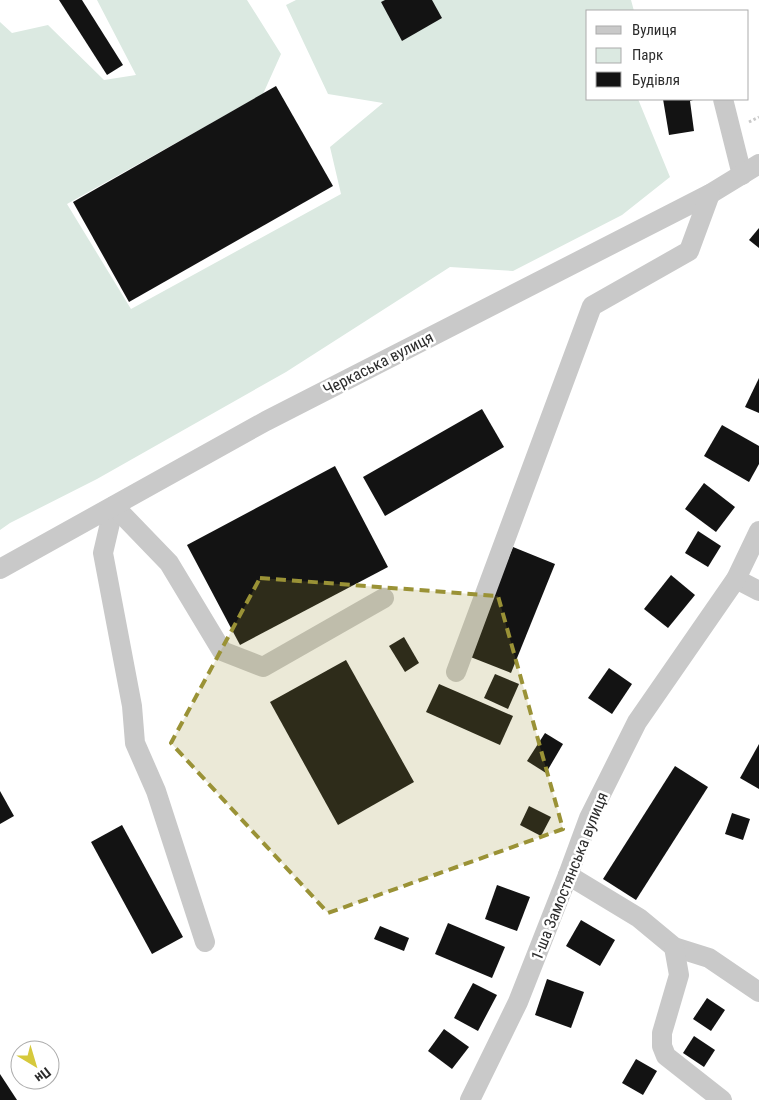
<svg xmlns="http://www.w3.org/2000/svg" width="759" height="1100" font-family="'Roboto Condensed',sans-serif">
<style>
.green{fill:#dbe9e1}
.building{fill:#131313}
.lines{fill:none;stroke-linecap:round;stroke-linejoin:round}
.path{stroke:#c9c9c9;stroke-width:3;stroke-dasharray:2.5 2.5;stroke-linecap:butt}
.minor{stroke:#c9c9c9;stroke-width:20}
.marked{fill:#9a9236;fill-opacity:0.2;stroke:#9a9236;stroke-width:4;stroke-dasharray:10 6;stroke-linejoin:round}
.labels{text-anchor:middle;stroke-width:5;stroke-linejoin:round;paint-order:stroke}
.street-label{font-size:16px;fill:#2c2c2c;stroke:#fff}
</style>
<rect width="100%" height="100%" fill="#fff"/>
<polygon class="green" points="97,0 247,0 281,54 263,94 67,204 131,309 341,194 330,147 383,103 328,94 286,5 296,0 631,0 634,11 588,11 588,99 638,99 670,177 622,215 513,271 450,267 286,372 97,479 10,523 0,530 0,22 12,33 48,25 104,80 136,75"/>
<g class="building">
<polygon points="59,0 82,0 123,65 107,75"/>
<polygon points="385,0 432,0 442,18 402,41 381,2"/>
<polygon points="276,86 333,186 129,302 73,202"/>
<polygon points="663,99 696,99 690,101 694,131 669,135"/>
<polygon points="759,228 759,248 749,240"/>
<polygon points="759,378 759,413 745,407"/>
<polygon points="482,409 504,447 385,516 363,477"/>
<polygon points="722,425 759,446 759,464 749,482 704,456"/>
<polygon points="335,466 388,567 240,645 187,545"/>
<polygon points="704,483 735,507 716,532 685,509"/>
<polygon points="698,531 721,546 708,567 685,553"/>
<polygon points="513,547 555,564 511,673 468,656"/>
<polygon points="671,575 695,595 668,628 644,609"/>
<polygon points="404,637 419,663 405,672 389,646"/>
<polygon points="346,660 414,782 338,825 270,702"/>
<polygon points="609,668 632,684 612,714 588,698"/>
<polygon points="495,674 519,684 508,709 484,698"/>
<polygon points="439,684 513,716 500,745 426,712"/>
<polygon points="545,733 563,744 546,773 527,761"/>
<polygon points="759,744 759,789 740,778"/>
<polygon points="675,766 708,787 636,900 603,879"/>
<polygon points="0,791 14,816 0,824"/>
<polygon points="529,806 551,817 541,836 520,825"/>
<polygon points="732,813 750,819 743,840 725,834"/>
<polygon points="122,825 183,937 152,954 91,842"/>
<polygon points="497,885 530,897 517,931 485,919"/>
<polygon points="581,920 615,940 600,966 566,946"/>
<polygon points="448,923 505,947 492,978 435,954"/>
<polygon points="380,926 409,938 404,951 374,939"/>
<polygon points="547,979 584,992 571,1028 535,1015"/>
<polygon points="473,983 497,995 478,1031 454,1018"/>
<polygon points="707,998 725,1010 711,1031 693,1019"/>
<polygon points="444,1029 469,1047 452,1069 428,1051"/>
<polygon points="694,1036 715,1050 704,1067 683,1053"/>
<polygon points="636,1059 657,1071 643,1095 622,1083"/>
<polygon points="0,1074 17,1100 0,1100"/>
</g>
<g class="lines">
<polyline class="path" points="749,122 759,117"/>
<g class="minor">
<polyline points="723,99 742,175"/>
<polyline points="114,506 103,553 132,706 135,743 156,791 205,942"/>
<polyline points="114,506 169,563 222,651 263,667 384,598"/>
<polyline points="0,569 266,421 710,194 759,164"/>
<polyline points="736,579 759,591"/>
<polyline points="456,672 592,306 689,251 710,194"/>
<polyline points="568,875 639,918 674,947 709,958 759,992"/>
<polyline points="674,947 679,975 662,1033 662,1046 666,1056 722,1100"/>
<polyline points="470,1100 518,1002 568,875 589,818 637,722 736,579 759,531"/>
</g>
</g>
<path class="marked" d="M260 578 498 596 563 829 328 913 171 743Z"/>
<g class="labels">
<g class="street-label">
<text transform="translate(378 363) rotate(-27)" y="6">Черкаська вулиця</text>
<text transform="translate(569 876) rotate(-68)" y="6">1-ша Замостянська вулиця</text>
</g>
</g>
<rect x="586" y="10" width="162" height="90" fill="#ffffff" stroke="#ababab"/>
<rect x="596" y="26" width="25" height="8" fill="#c9c9c9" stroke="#ababab"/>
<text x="632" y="35" font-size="15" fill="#2c2c2c">Вулиця</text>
<rect x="596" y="48" width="25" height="15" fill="#dbe9e1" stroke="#ababab"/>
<text x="632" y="60" font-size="15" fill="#2c2c2c">Парк</text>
<rect x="596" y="72" width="25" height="15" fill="#131313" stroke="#ababab"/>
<text x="632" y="85" font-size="15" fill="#2c2c2c">Будівля</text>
<g transform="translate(35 1065) rotate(142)"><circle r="24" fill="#ffffff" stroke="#ababab"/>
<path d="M0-4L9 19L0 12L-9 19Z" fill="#d6c93c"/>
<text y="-8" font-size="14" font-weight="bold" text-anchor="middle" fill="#2c2c2c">Пн</text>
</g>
</svg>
